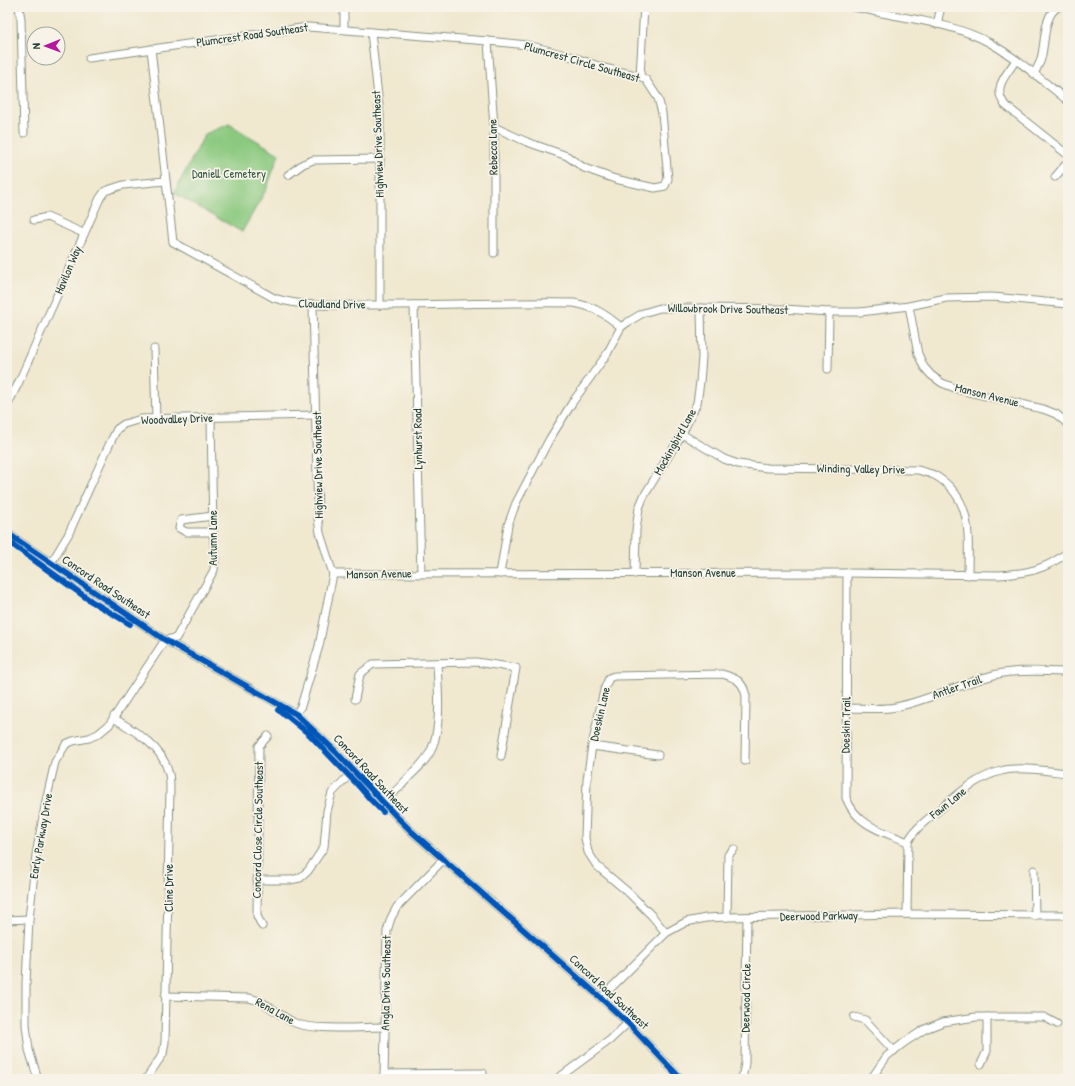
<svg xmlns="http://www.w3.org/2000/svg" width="1075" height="1086" font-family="'Patrick Hand',sans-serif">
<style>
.green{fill:#8bc97f;stroke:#55835a}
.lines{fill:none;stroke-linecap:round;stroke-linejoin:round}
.minor-casing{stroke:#889282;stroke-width:9}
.minor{stroke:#fff;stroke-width:7}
.cycleway-casing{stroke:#f7f3e8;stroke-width:8}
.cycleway{stroke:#0057b8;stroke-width:6}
.labels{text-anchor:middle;stroke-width:3.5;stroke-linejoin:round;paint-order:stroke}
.street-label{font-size:12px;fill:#1f3d34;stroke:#f7f3e8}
.park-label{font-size:12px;fill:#355943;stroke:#f7f3e8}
</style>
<rect width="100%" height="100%" fill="#f7f3e8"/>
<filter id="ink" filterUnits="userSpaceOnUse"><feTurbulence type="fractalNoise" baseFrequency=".025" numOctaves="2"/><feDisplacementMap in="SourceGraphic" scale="8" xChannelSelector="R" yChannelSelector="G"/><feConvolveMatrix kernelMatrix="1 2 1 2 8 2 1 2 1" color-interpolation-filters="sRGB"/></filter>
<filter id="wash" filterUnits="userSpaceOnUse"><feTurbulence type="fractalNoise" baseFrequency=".012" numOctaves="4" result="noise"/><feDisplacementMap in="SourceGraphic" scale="16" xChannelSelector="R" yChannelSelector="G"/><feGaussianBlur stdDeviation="0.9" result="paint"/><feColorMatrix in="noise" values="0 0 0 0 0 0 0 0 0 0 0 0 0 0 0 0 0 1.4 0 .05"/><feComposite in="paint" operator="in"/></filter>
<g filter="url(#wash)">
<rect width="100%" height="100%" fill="#f0e8cf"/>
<polygon class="green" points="229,124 279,154 267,188 242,232 174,193 205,134"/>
</g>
<g filter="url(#ink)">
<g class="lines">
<defs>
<g id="minor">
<polyline points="19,7 21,19 24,133"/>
<path d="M852 7C862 8 872 11 882 13 918 20 957 25 990 43 1018 59 1043 81 1068 101"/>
<polyline points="937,24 941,7"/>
<polyline points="344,29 344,7"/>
<polyline points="371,32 380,115 380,305"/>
<polyline points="488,41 494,127 494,253"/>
<path d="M151 49 173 242 274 298C306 308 340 305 373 305 440 305 507 302 574 303 595 307 605 314 621 327"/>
<polyline points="89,58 308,27 488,41 527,45 543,49 576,58 604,68 640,76 646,80 658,98 662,113 668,179 665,186 655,188 615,179 584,168 567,156 527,142 494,127"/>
<path d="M1016 60C1006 76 992 87 1005 105L1068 155"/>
<path d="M1034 74C1036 70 1038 66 1040 62 1046 46 1042 16 1058 7"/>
<polyline points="640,76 644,7"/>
<polyline points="288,175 303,164 313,160 380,159"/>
<polyline points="1055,177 1068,162"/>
<polyline points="34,220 47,217 83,233"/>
<polyline points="414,305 421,573"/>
<polyline points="909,306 918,354 924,367 931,375 942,383 960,390 1043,409 1056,414 1068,424"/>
<polyline points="154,349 156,419"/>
<polyline points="828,369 829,312"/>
<polyline points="7,406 18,384 100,198 105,191 123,185 165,181"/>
<path d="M682 434 724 459 738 464 767 468 918 470C924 472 931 473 936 476 974 499 968 537 968 575"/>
<polyline points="213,516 181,520 179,528 186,532 213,532"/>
<polyline points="7,533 165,640 296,714 336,752 396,816 411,831 601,998 628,1023 681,1079"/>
<polyline points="51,563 68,535 109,445 117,429 124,424 141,419 317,415"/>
<path d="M847 573 846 798C857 826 882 831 908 842"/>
<path d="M333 574 847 573 999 575C1028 573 1045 570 1068 552"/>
<polyline points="500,574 508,525 516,503 549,440 572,403 607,354 621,327 628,322 643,313 660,308 687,308 784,309 829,312 860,312 909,306 946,298 992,297 1068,304"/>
<polyline points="635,574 636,530 639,508 644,496 682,434 697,403 700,382 702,357 701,308"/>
<polyline points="355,699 360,674 373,664 476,662 516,668 501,756"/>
<path d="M847 708C861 708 882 710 896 707 931 700 963 682 998 674 1020 669 1045 672 1068 672"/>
<polyline points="296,714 301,706 319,646 333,574 320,533 318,518 313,305"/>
<path d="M114 716 117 720C136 732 162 747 168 771 170 776 170 781 170 787L165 1042 163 1054 146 1079"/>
<polyline points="592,746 658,755"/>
<path d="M382 802C393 795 400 787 409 777 417 769 428 759 432 748 442 724 438 689 437 663"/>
<polyline points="1034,870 1035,916"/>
<polyline points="257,880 290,880 300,878 308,871 324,847 327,811 332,793 354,770"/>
<path d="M907 914 908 842C914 829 928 819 939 810 958 794 977 777 1001 771 1020 766 1048 771 1068 773"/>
<polyline points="727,917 728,855 734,849"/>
<polyline points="7,920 29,919"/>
<polyline points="262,926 257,916 259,746 268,736"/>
<path d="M666 933 652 916 629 893 597 866 588 852 585 838 587 780 592 746 604 690 609 678 614 676 722 674C736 678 743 681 746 696L745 761"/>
<path d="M165 996 249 998C268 1002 279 1016 295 1023 314 1031 363 1027 385 1027"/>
<polyline points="601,998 666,933 686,922 706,918 727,917 907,914 1068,915"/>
<polyline points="854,1017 865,1020 894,1051"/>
<polyline points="981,1064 987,1051 987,1017"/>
<polyline points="384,1074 483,1073"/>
<polyline points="38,1079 29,1050 26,1025 26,983 29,919 36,855 46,801 55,762 66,744 73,741 89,738 98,734 109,725 165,640 176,638 214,570 215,559 213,532 211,418"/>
<polyline points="384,1079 387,931 391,918 397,907 443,860"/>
<polyline points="557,1079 610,1040 628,1023"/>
<polyline points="742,1079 745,1063 747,917"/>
<polyline points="871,1079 887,1056 905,1042 925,1029 943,1022 976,1017 1044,1017 1057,1024"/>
</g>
</defs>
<use href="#minor" class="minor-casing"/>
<use href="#minor" class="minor"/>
<defs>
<g id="cycleway">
<polyline points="7,533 165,640 296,714 336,752 396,816 411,831 601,998 628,1023 681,1079"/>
<polyline points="9,542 91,601 130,624"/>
<polyline points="278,710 286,715 309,734 357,784 371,800 383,812"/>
</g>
</defs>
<use href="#cycleway" class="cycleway-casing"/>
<use href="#cycleway" class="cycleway"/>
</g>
</g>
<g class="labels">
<g class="street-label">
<text transform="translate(252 35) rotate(-8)" y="4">Plumcrest Road Southeast</text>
<text transform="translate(582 62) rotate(16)" y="4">Plumcrest Circle Southeast</text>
<text transform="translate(378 144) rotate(-92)" y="4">Highview Drive Southeast</text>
<text transform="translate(493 147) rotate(-91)" y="4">Rebecca Lane</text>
<text transform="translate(68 270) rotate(-67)" y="4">Havilon Way</text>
<text transform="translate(332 304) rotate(1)" y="4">Cloudland Drive</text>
<text transform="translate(728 309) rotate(1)" y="4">Willowbrook Drive Southeast</text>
<text transform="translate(987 395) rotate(14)" y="4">Manson Avenue</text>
<text transform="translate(177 419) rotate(-2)" y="4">Woodvalley Drive</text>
<text transform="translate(418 439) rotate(-91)" y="4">Lynhurst Road</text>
<text transform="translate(675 442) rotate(-61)" y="4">Mockingbird Lane</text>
<text transform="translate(318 465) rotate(-91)" y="4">Highview Drive Southeast</text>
<text transform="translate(861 469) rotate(1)" y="4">Winding Valley Drive</text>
<text transform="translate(213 538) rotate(-90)" y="4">Autumn Lane</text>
<text x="703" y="577">Manson Avenue</text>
<text transform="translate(379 574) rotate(-1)" y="4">Manson Avenue</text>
<text transform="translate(106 587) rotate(34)" y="4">Concord Road Southeast</text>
<text transform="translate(957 687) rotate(-19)" y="4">Antler Trail</text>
<text transform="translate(600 714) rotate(-77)" y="4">Doeskin Lane</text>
<text transform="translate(846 725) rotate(-89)" y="4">Doeskin Trail</text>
<text transform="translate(371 774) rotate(47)" y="4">Concord Road Southeast</text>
<text transform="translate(948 803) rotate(-39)" y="4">Fawn Lane</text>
<text transform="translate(258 830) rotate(-89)" y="4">Concord Close Circle Southeast</text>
<text transform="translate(41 836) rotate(-80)" y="4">Early Parkway Drive</text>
<text transform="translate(169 888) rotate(-90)" y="4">Cline Drive</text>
<text transform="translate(819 916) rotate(-1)" y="4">Deerwood Parkway</text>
<text transform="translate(386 983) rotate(-89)" y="4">Angla Drive Southeast</text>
<text transform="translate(609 992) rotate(43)" y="4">Concord Road Southeast</text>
<text transform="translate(746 998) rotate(-89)" y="4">Deerwood Circle</text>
<text transform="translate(275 1011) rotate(29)" y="4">Rena Lane</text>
</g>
<g class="park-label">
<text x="229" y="178">Daniell Cemetery</text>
</g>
</g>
<rect width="1075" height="1086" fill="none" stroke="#f7f3e8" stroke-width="24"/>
<g transform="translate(46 46) rotate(269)"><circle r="19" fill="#f7f3e8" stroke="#a1aaa0"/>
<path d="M0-3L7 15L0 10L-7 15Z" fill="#b5179e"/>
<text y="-6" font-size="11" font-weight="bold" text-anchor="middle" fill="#1f3d34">N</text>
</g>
</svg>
